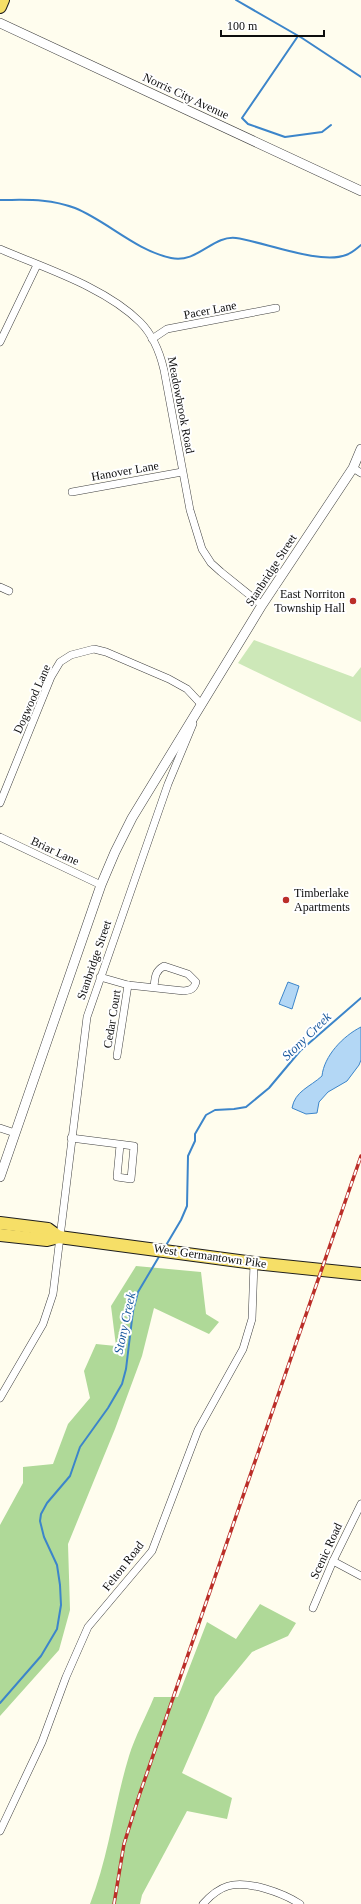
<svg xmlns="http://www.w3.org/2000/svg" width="361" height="1904" font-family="Georgia,serif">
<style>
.green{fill:#cde8b8}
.forest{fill:#afd998}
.water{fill:#b3d7f5;stroke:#3c85ca}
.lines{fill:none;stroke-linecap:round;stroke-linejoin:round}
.stream{stroke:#3c85ca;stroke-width:2}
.minor-casing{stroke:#404040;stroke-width:8}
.tertiary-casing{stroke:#404040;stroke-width:10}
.primary-casing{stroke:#1e1e1e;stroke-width:14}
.minor{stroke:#fff;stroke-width:7}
.tertiary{stroke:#fff;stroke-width:9}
.primary{stroke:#f6df67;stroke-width:12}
.rail-casing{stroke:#bb2e28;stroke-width:3.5}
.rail{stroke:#fff;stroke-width:2;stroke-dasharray:6;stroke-linecap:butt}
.poi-dot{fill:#bb2e28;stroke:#fff;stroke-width:1.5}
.labels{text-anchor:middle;stroke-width:4;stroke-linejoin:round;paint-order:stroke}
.street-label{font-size:12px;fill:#0d0d0d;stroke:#fff}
.poi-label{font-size:12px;fill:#0d0d0d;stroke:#fff;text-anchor:end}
.water-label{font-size:13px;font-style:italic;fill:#19589d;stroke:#fff}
</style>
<rect width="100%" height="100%" fill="#fffdee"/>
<polygon class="green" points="254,640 353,677 361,667 361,722 238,663"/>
<g class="forest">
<polygon points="136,1266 201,1272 206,1314 219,1322 209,1334 154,1308 142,1356 115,1429 68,1544 70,1610 59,1650 0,1716 0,1525 23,1483 23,1467 53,1464 68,1424 90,1398 84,1371 96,1344 116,1346 111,1306"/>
<path d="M260 1604 296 1623 288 1636 252 1652 215 1697 182 1773 232 1798 227 1819 187 1811 142 1895 140 1904H90C109 1856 114 1805 129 1756 135 1736 146 1717 154 1697H178L207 1622 236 1639Z"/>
</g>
<g class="water">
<polygon points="288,982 299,986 292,1009 279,1004"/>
<path d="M361 1027V1060L359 1065 347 1081 328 1092 319 1102 317 1113 306 1114 292 1108C295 1091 310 1087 322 1076 324 1056 343 1036 361 1027Z"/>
</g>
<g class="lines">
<g class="stream">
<polyline points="236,0 302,38 361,77"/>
<polyline points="298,36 242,118 248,124 285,137 322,132 331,125"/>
<path d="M0 200C27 200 48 198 75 208 107 221 135 250 171 258 197 264 213 235 236 238 264 242 320 265 346 255 352 253 356 249 361 245"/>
<polyline points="165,1247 181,1220 187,1206 188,1156 195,1141 195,1134 206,1115 215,1110 234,1109 246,1107 269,1088 300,1051 361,998"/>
<polyline points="0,1703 41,1656 57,1629 61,1605 60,1585 57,1565 44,1537 40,1521 41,1514 47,1503 70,1476 80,1447 108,1408 122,1384 126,1369 133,1311 138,1292 160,1255"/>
</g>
<defs>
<g id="minor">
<path d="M0 249C44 268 105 287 140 322 153 335 160 353 164 370L190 510 202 549 211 563 221 572 262 605"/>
<polyline points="152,339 167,329 276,308"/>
<polyline points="0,342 37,265"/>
<polyline points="353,468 361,473"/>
<polyline points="72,492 182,472"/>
<polyline points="0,587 9,591"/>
<polyline points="0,803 51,677 60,662 71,655 94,649 106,652 169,679 187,689 201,704 200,707"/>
<polyline points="0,837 101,885"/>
<path d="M100 977 128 985 184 991C191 990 194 989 196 982L188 974 164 966C155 971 155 977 154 987"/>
<polyline points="117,1056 128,985"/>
<polyline points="0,1128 15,1133"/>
<polyline points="71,1138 134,1146 131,1179 117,1177 120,1145"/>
<polyline points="0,1398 43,1324 53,1294 87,1017 168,784 193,724"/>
<polyline points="333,1561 361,1576"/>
<polyline points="313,1608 333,1561 361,1504"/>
<polyline points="0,1831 42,1742 66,1677 88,1627 152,1551 198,1430 243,1349 252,1319 254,1263"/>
<path d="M203 1904C210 1896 218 1889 228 1886 248 1880 283 1893 300 1904"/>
</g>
<g id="tertiary">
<polyline points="0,23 361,191"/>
<polyline points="0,1177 101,885 115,852 132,818 262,605 353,468 361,449"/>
</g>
<g id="primary">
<polyline points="0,7 3,0"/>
<polyline points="0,1223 48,1229 59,1237"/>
<polyline points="0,1235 47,1240 59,1237 254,1263 361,1274"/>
</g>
</defs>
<use href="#minor" class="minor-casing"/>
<use href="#tertiary" class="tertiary-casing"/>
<use href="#primary" class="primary-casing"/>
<use href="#minor" class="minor"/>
<use href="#tertiary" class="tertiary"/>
<use href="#primary" class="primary"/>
<defs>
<polyline id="rail" points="114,1904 124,1844 139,1796 361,1156"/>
</defs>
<use href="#rail" class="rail-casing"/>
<use href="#rail" class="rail"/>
</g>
<g class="poi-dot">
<circle cx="353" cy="601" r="4"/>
<circle cx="286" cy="900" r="4"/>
</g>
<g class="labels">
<g class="street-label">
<text transform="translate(186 96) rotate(25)" y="4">Norris City Avenue</text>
<text transform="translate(210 310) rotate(-11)" y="4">Pacer Lane</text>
<text transform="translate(181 405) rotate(79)" y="4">Meadowbrook Road</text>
<text transform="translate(125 471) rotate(-10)" y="4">Hanover Lane</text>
<text transform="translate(271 570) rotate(-57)" y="4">Stanbridge Street</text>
<text transform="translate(32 699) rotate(-66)" y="4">Dogwood Lane</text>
<text transform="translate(55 851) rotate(25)" y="4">Briar Lane</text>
<text transform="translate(94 960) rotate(-71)" y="4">Stanbridge Street</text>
<text transform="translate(112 1019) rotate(-81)" y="4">Cedar Court</text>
<text transform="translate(210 1256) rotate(8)" y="4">West Germantown Pike</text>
<text transform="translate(326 1551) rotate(-65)" y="4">Scenic Road</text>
<text transform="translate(123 1566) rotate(-52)" y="4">Felton Road</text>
</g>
<g class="poi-label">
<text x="345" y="598">East Norriton<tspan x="345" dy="14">Township Hall</tspan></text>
<text x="294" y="897" text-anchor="start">Timberlake<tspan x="294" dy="14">Apartments</tspan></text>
</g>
<g class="water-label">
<text transform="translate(306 1036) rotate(-44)" y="5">Stony Creek</text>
<text transform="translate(124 1323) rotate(-78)" y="5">Stony Creek</text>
</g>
</g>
<path d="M221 30v6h103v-6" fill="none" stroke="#0d0d0d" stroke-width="2"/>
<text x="227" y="30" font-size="12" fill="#0d0d0d" stroke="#ffffff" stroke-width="3" paint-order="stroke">100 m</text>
</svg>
